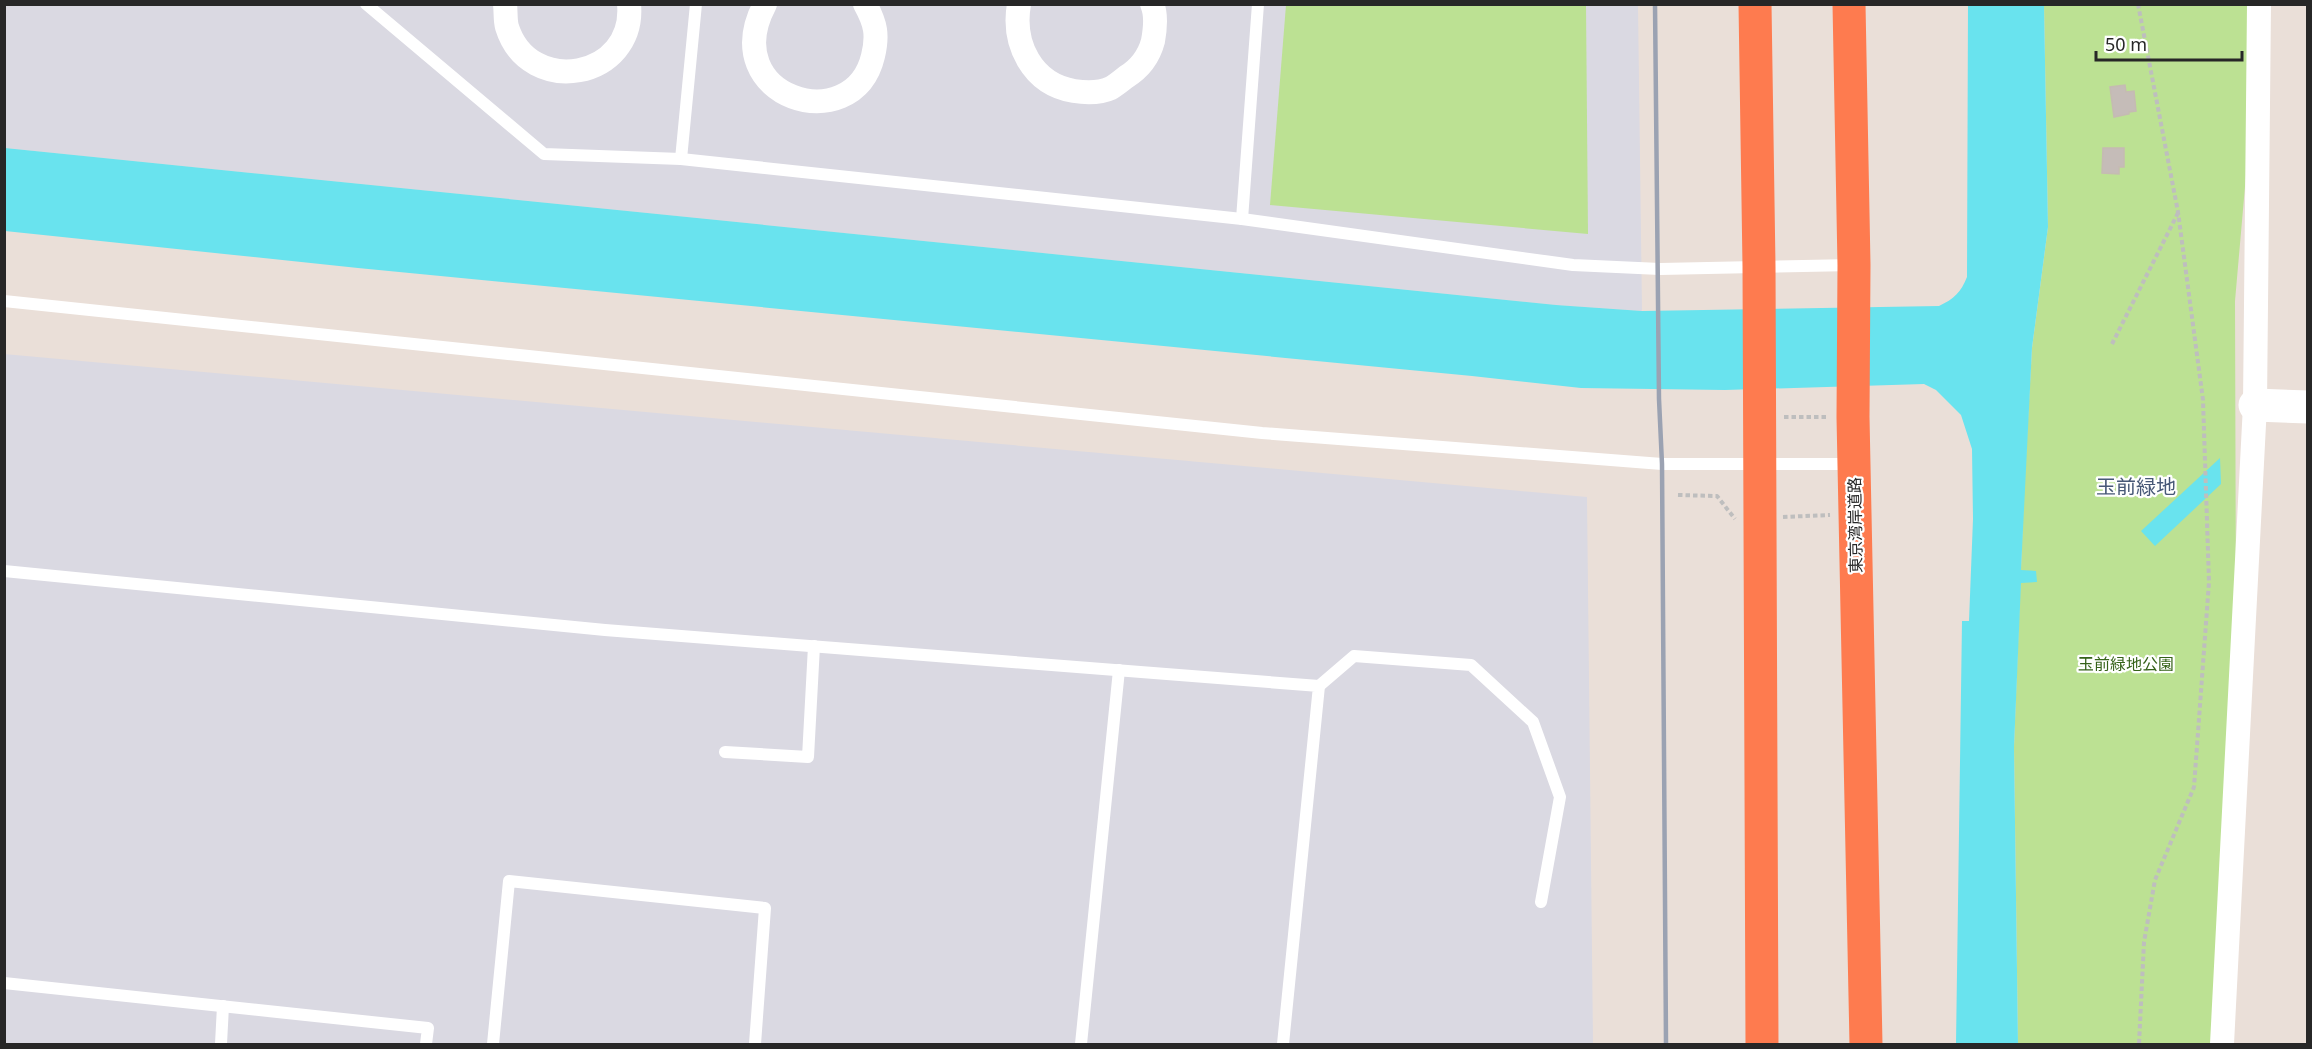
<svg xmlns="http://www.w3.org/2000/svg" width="2312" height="1049" font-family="'Noto Sans','Noto Sans JP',sans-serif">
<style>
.industrial{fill:#dad9e2}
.green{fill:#bce193}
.water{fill:#69e3ee}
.building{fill:#c5bcb8;stroke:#c5bbb2;stroke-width:1.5}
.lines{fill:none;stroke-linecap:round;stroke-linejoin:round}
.path{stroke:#bebebe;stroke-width:4;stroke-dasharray:4.5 3;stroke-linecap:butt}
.lane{stroke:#fff;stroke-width:12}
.street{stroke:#fff;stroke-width:24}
.secondary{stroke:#fff;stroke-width:33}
.highway{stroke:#fe7b4f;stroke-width:33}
.rail{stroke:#9ba2b2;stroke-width:4.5}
.labels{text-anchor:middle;stroke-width:4.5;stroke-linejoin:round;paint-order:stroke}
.street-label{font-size:16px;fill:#272727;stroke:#fff}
.park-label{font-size:16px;fill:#356219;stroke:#fff}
.quarter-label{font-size:20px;fill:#485977;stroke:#fff}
</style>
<rect width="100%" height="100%" fill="#eadfd8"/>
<g class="industrial">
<polygon points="4,5 1638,5 1642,311 1556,305 5,148"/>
<polygon points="4,354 1587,497 1593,1044 5,1044"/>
</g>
<g class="green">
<polygon points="1286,5 1586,5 1588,234 1270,205"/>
<polygon points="2044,5 2252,5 2249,141 2235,301 2236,626 2216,1044 2018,1044 2014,747 2024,491 2032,348 2048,227"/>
</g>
<g class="water">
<path d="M1968 5H2044L2048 227 2032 348 2021 570 2036 571 2037 582 2021 583 2014 747 2018 1044H1956L1962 621H1969L1973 519 1972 449 1961 415 1936 390 1924 384 1725 390 1581 388 1472 376 358 268 5 231V148L1556 305 1642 311 1939 306C1954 299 1961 292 1967 277Z"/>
<polygon points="2220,458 2221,484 2155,546 2141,531"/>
</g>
<g class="building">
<polygon points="2125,85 2126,92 2134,91 2136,111 2129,112 2129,114 2114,117 2110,87"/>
<polygon points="2103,148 2124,148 2124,167 2119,167 2119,174 2102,173"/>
</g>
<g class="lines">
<g class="path">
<polyline points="2138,4 2178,212 2203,400 2209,582 2194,787 2155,880 2144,942 2139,1044"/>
<polyline points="2112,344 2178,213"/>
<polyline points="1784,417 1827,417"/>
<polyline points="1678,495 1717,496 1735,519"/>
<polyline points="1783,517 1830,515"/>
</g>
<g class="lane">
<polyline points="366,4 544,154 681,159 1242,219 1573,265 1660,269 1853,265"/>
<polyline points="681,159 696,4"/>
<polyline points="1242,219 1258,4"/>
<polyline points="4,301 1262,433 1662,464 1852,464"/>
<polyline points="4,571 605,630 1319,686 1283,1044"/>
<polyline points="1319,686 1354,656 1471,665 1533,722 1560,797 1541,902"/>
<polyline points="725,752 808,757 814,646"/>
<polyline points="4,983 428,1028 426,1044"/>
<polyline points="221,1044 223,1006"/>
<polyline points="493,1044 509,881 765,908 755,1044"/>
<polyline points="1081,1044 1119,670"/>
</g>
<g class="street">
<path d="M505 4C506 12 505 20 507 27 529 98 636 79 629 4"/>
<path d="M765 4C715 98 853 140 873 56 878 35 876 24 865 4"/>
<path d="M1019 4C1012 44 1032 84 1074 91 1086 93 1100 93 1111 88 1116 85 1121 81 1126 77 1139 69 1149 56 1153 41 1155 30 1157 15 1152 4"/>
<polyline points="2222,1044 2255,405 2259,4"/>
</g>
<polyline class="secondary" points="2255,405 2308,407"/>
<g class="highway">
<polyline points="1755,4 1759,266 1762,1044"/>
<polyline points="1849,4 1854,265 1853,417 1866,1044"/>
</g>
<polyline class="rail" points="1655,4 1659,399 1662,464 1666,1044"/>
</g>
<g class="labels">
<g class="street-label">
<text transform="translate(1855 525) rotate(-91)" y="6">東京湾岸道路</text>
</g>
<g class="park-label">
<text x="2126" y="670">玉前緑地公園</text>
</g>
<g class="quarter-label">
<text x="2136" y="494">玉前緑地</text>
</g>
</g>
<rect width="2312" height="1049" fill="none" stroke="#272727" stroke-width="12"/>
<path d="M2096 51v9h146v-9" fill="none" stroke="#272727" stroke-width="3"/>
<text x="2105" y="51" font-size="18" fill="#272727" stroke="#ffffff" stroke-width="4.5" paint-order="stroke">50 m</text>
</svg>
